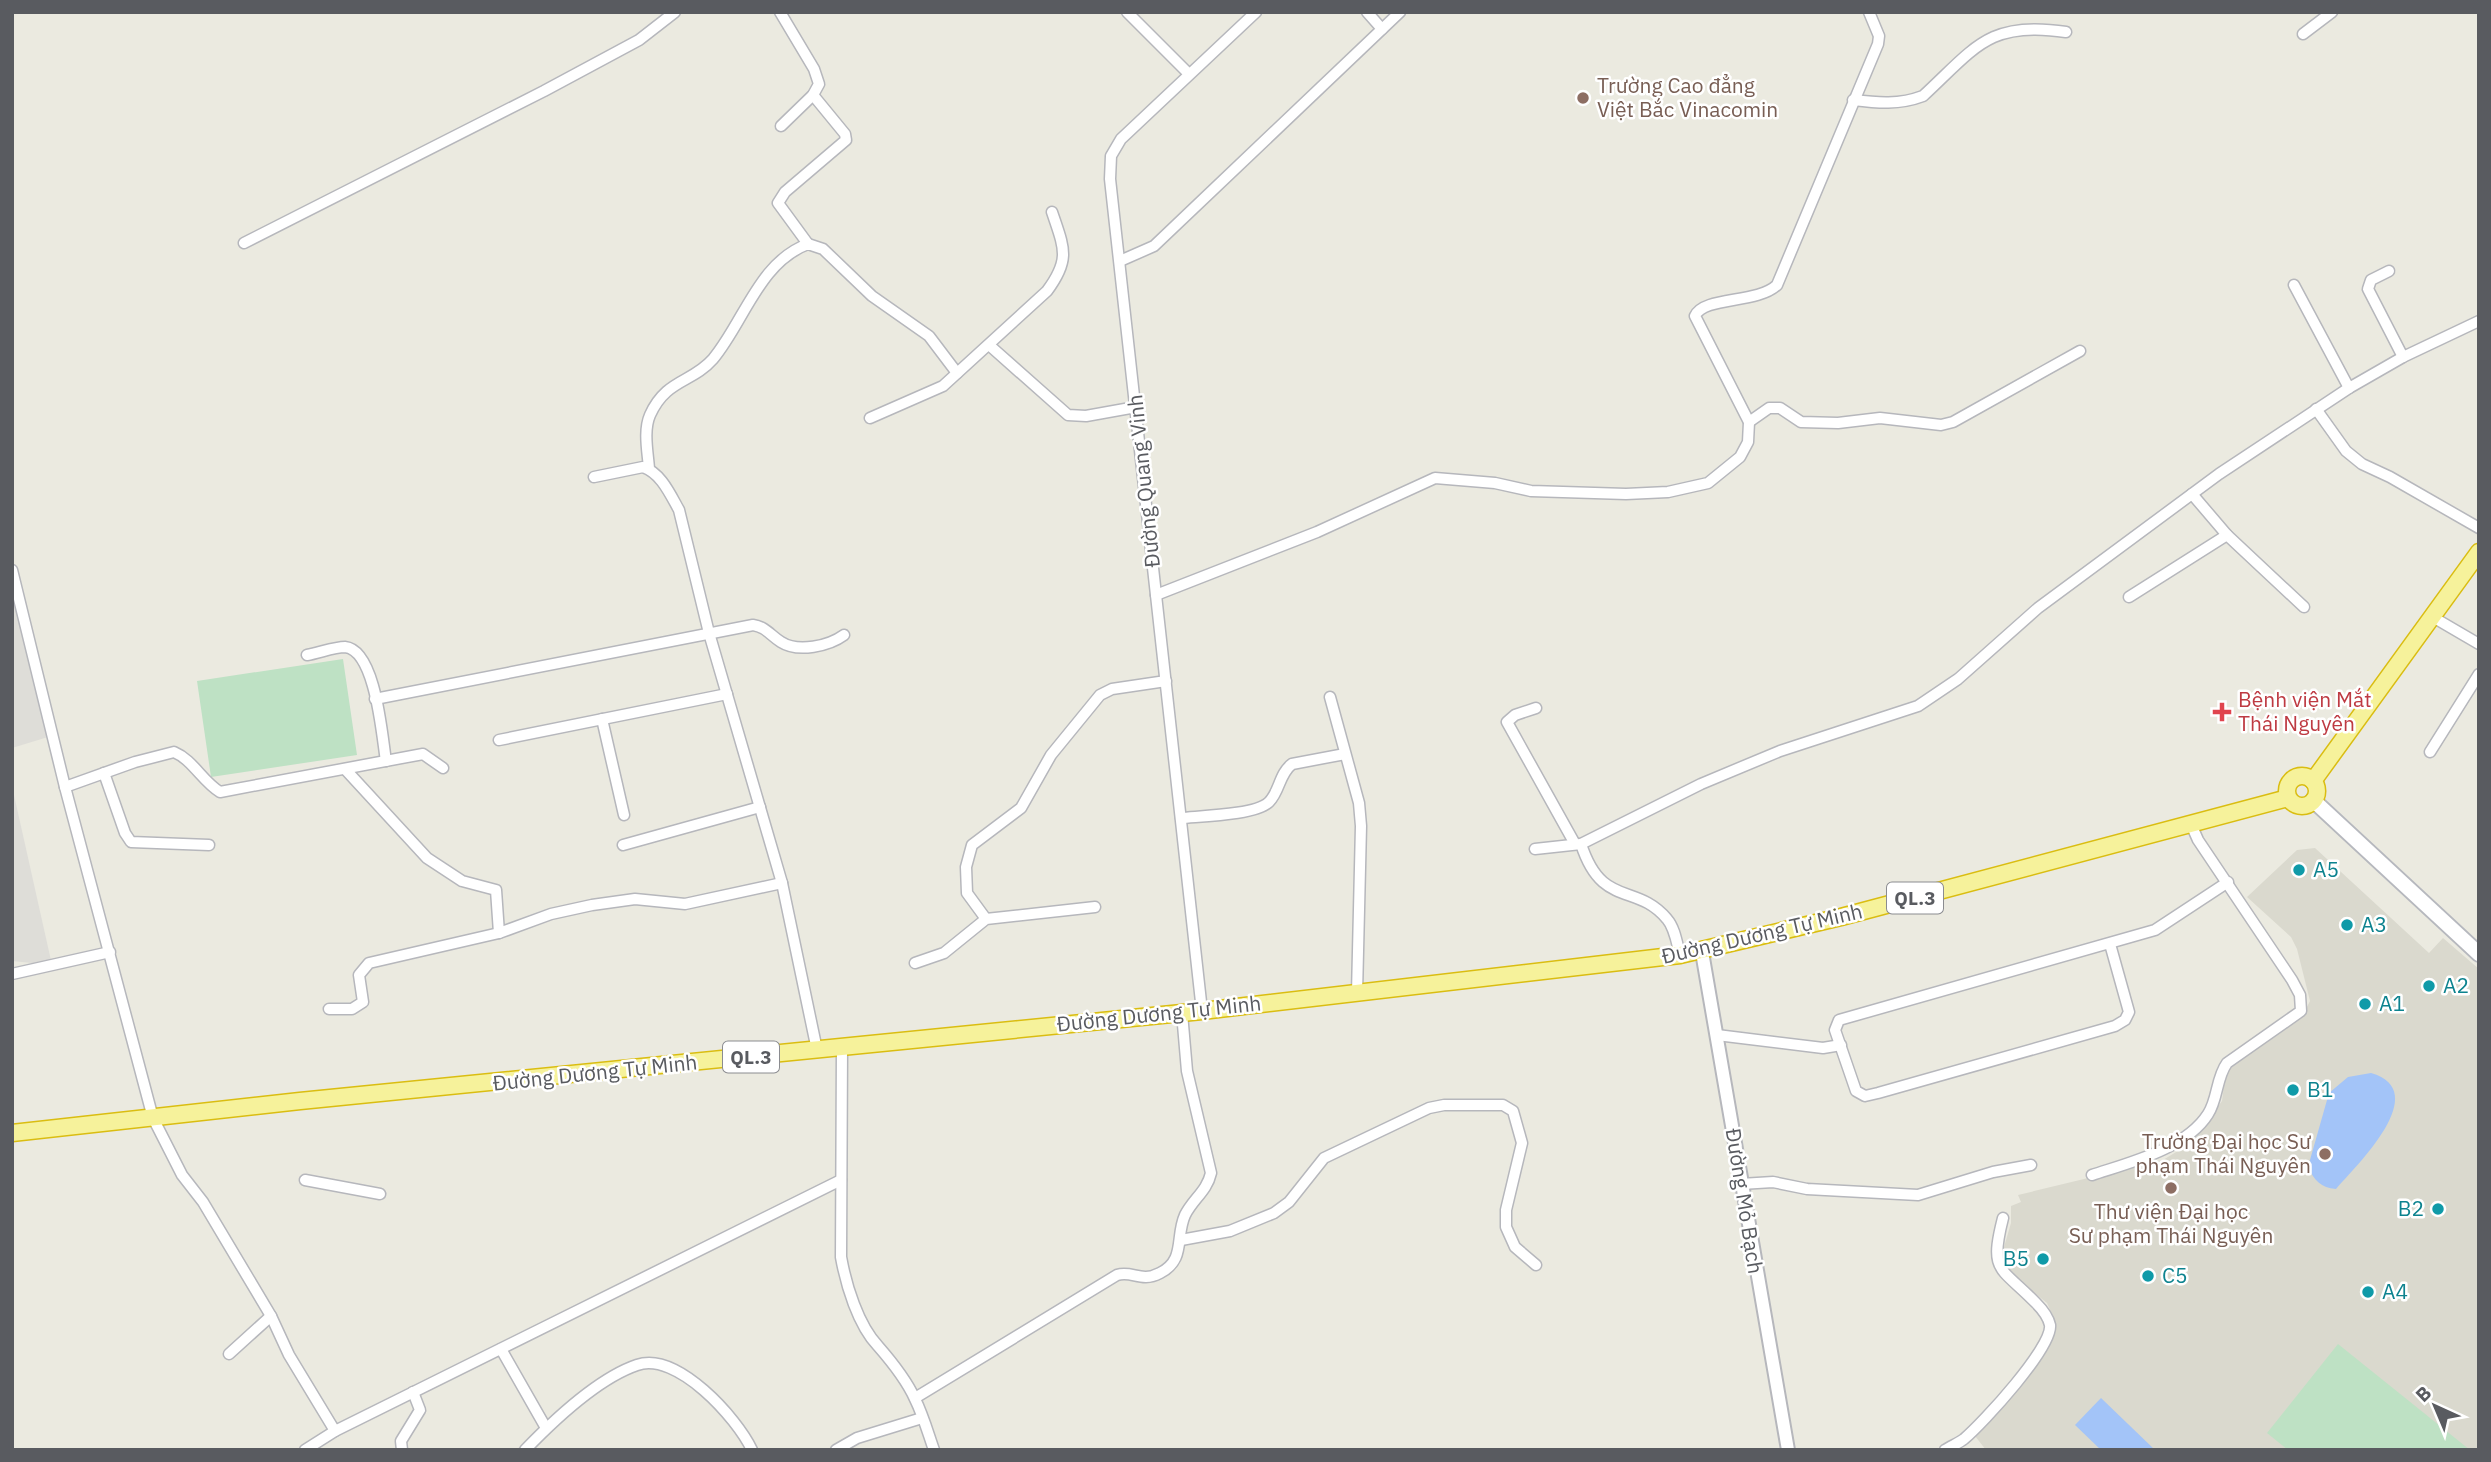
<svg xmlns="http://www.w3.org/2000/svg" width="2491" height="1462" font-family="'IBM Plex Sans',sans-serif">
<style>
.industrial{fill:#deddd8}
.education{fill:#dad9ce}
.green{fill:#bee1c4}
.water{fill:#a3c4f8}
.lines{fill:none;stroke-linecap:round;stroke-linejoin:round}
.minor-casing{stroke:#b6b7bc;stroke-width:13}
.tertiary-casing{stroke:#b6b7bc;stroke-width:16}
.secondary-casing{stroke:#b6b8be;stroke-width:18}
.trunk-casing{stroke:#dabd11;stroke-width:19}
.minor{stroke:#fff;stroke-width:10}
.tertiary{stroke:#fff;stroke-width:12}
.secondary{stroke:#fff;stroke-width:14}
.trunk{stroke:#f6f29b;stroke-width:16}
.education-dot{fill:#8d6e63;stroke:#fff;stroke-width:2.5}
.health-dot{fill:#e0444e;stroke:#fff;stroke-width:2.5}
.culture-dot{fill:#0f9aa8;stroke:#fff;stroke-width:2.5}
.labels{text-anchor:middle;stroke-width:5;stroke-linejoin:round;paint-order:stroke}
.shield{fill:#fff;stroke:#8b8c90;stroke-width:2}
.shield-label{font-size:19px;font-weight:bold;fill:#595b60}
.education-label{font-size:21px;fill:#785e54;stroke:#fff;text-anchor:start}
.street-label{font-size:21px;fill:#595b60;stroke:#fff}
.health-label{font-size:21px;fill:#be3a42;stroke:#fff;text-anchor:start}
.culture-label{font-size:21px;fill:#0d838f;stroke:#fff;text-anchor:start}
</style>
<rect width="100%" height="100%" fill="#ebeae0"/>
<g class="industrial">
<polygon points="12,587 48,737 12,748"/>
<polygon points="12,786 52,965 12,961"/>
</g>
<polygon class="education" points="2315,848 2429,953 2443,938 2479,969 2479,1450 1986,1450 1975,1436 2046,1353 2055,1321 2047,1303 2006,1270 2002,1254 2011,1223 2011,1206 2021,1202 2018,1195 2163,1160 2181,1149 2201,1130 2222,1101 2226,1071 2303,1015 2310,1001 2297,949 2291,937 2247,897 2297,850"/>
<g class="green">
<polygon points="343,659 357,755 211,777 197,681"/>
<polygon points="2338,1344 2470,1450 2288,1450 2267,1433"/>
</g>
<g class="water">
<path d="M2371 1073C2434 1091 2356 1166 2336 1189 2321 1188 2314 1180 2308 1167L2329 1093 2348 1077Z"/>
<polygon points="2101,1398 2155,1450 2101,1450 2075,1425"/>
</g>
<g class="lines">
<defs>
<g id="minor">
<polyline points="780,12 814,69 819,84 813,95 781,126"/>
<polyline points="1127,12 1189,74"/>
<polyline points="1367,12 1382,29"/>
<polyline points="2303,34 2332,12"/>
<path d="M1853 100C1878 103 1899 105 1923 96 1975 48 1989 20 2066 32"/>
<polyline points="244,243 544,91 639,40 675,12"/>
<polyline points="808,244 778,203 785,192 846,140 845,134 813,95"/>
<polyline points="1120,261 1154,246 1400,12"/>
<polyline points="2389,271 2371,280 2368,289 2403,357"/>
<polyline points="2294,285 2349,388"/>
<polyline points="989,345 1068,415 1086,416 1136,407"/>
<polyline points="2316,409 2346,451 2362,464 2390,477 2479,528"/>
<path d="M870 418 943 386 1047 291C1071 259 1064 248 1052 212"/>
<polyline points="1749,422 1769,408 1780,408 1801,422 1838,423 1880,418 1941,425 1953,422 2080,351"/>
<path d="M649 469C648 453 643 431 650 415 666 379 692 383 713 359 744 322 759 262 808 244L823 249 872 296 929 336 957 373"/>
<path d="M594 477 643 467C661 473 670 494 679 510L709 633 782 883 817 1050"/>
<polyline points="2192,494 2227,535 2304,607"/>
<polyline points="12,570 65,787 153,1118 182,1175 203,1202 271,1316 289,1355 335,1431"/>
<path d="M1156 595 1317 532 1435 478 1495 483 1531 491 1626 494 1668 492 1708 483 1740 457 1748 442 1749 422 1695 316C1704 296 1757 304 1777 285L1878 44 1879 36 1869 12"/>
<polyline points="2129,597 2227,535"/>
<polyline points="2431,616 2479,644"/>
<path d="M307 655C319 653 334 647 345 647 376 650 382 737 386 761"/>
<polyline points="1330,697 1359,803 1361,826 1357,993"/>
<path d="M375 699 753 625C766 627 770 635 781 642 798 653 829 646 844 635"/>
<polyline points="1536,708 1515,715 1507,722 1575,844"/>
<polyline points="602,719 624,815"/>
<polyline points="499,740 727,694"/>
<polyline points="2430,752 2479,674"/>
<polyline points="345,769 427,858 462,881 496,890 499,933"/>
<polyline points="104,773 125,833 131,842 209,845"/>
<path d="M65 787 135 762 174 752C193 760 202 781 220 792L423 754 443 768"/>
<path d="M1181 818C1201 816 1256 815 1269 802 1280 791 1279 774 1292 764L1345 754"/>
<path d="M1581 844C1602 909 1636 882 1667 919 1675 928 1677 944 1680 955"/>
<polyline points="623,845 760,807"/>
<polyline points="1535,849 1581,844 1701,784 1780,751 1918,706 1958,679 2038,608 2219,474 2349,388 2403,357 2479,321"/>
<polyline points="986,919 967,893 966,867 972,845 1021,808 1051,755 1100,695 1112,689 1166,681"/>
<polyline points="2110,944 2129,1012 2125,1020 2115,1026 1878,1093 1865,1096 1856,1091 1835,1030 1839,1020 2155,930 2228,882"/>
<polyline points="915,963 944,953 986,919 1095,907"/>
<polyline points="12,974 110,952"/>
<polyline points="329,1009 352,1009 363,1002 359,975 369,963 499,933 551,914 592,905 635,899 685,904 782,883"/>
<polyline points="1202,1011 1110,179 1111,156 1121,139 1256,12"/>
<polyline points="1717,1035 1823,1048 1841,1045"/>
<path d="M842 1047 841 1257C846 1285 858 1325 878 1346 892 1362 906 1379 915 1399 923 1415 928 1433 934 1450"/>
<path d="M2092 1175C2128 1163 2186 1149 2208 1114 2218 1099 2216 1078 2227 1063L2301 1011 2300 995 2292 980 2198 840 2190 822"/>
<polyline points="305,1180 380,1194"/>
<polyline points="1741,1184 1773,1182 1807,1189 1918,1195 1993,1172 2031,1165"/>
<polyline points="1181,1240 1230,1231 1274,1213 1289,1202 1324,1158 1429,1108 1444,1105 1503,1105 1513,1111 1522,1143 1506,1210 1506,1227 1515,1247 1536,1265"/>
<polyline points="501,1349 546,1428"/>
<polyline points="229,1354 271,1316"/>
<path d="M915 1398 1117 1275C1132 1270 1141 1283 1160 1273 1186 1260 1175 1237 1185 1215 1193 1199 1207 1191 1211 1173L1187 1071 1182 1013"/>
<polyline points="305,1450 335,1431 841,1180"/>
<polyline points="402,1450 401,1441 420,1410 413,1392"/>
<path d="M525 1450C553 1421 599 1378 637 1365 677 1351 737 1418 752 1450"/>
<polyline points="836,1450 857,1438 922,1418"/>
<path d="M1945 1450C1951 1446 1959 1443 1964 1439 1983 1423 2053 1347 2050 1325 2048 1316 2042 1309 2036 1303 2000 1266 1989 1273 2003 1218"/>
</g>
<polyline id="tertiary" points="1702,952 1788,1450"/>
<polyline id="secondary" points="2313,800 2479,954"/>
<g id="trunk">
<circle cx="2302" cy="791" r="15"/>
<polyline points="2313,781 2479,552"/>
<polyline points="12,1133 300,1101 1202,1011 1680,955 1841,917 2288,798"/>
</g>
</defs>
<use href="#minor" class="minor-casing"/>
<use href="#tertiary" class="tertiary-casing"/>
<use href="#secondary" class="secondary-casing"/>
<use href="#trunk" class="trunk-casing"/>
<use href="#minor" class="minor"/>
<use href="#tertiary" class="tertiary"/>
<use href="#secondary" class="secondary"/>
<use href="#trunk" class="trunk"/>
</g>
<g class="education-dot">
<circle cx="1583" cy="98" r="7"/>
<circle cx="2325" cy="1154" r="7"/>
<circle cx="2171" cy="1188" r="7"/>
</g>
<path class="health-dot" d="M2218.5 701.5h7v7h7v7h-7v7h-7v-7h-7v-7h7z"/>
<g class="culture-dot">
<circle cx="2299" cy="870" r="7"/>
<circle cx="2347" cy="925" r="7"/>
<circle cx="2429" cy="986" r="7"/>
<circle cx="2365" cy="1004" r="7"/>
<circle cx="2293" cy="1090" r="7"/>
<circle cx="2438" cy="1209" r="7"/>
<circle cx="2043" cy="1259" r="7"/>
<circle cx="2148" cy="1276" r="7"/>
<circle cx="2368" cy="1292" r="7"/>
</g>
<g class="labels">
<g class="shield">
<rect x="1887" y="882.5" width="56" height="31" rx="5"/>
<rect x="723" y="1041.5" width="56" height="31" rx="5"/>
</g>
<g class="shield-label">
<text x="1915" y="905">QL.3</text>
<text x="751" y="1064">QL.3</text>
</g>
<g class="education-label">
<text x="1597" y="93">Trường Cao đẳng<tspan x="1597" dy="24">Việt Bắc Vinacomin</tspan></text>
<text x="2311" y="1149" text-anchor="end">Trường Đại học Sư<tspan x="2311" dy="24">phạm Thái Nguyên</tspan></text>
<text x="2171" y="1219" text-anchor="middle">Thư viện Đại học<tspan x="2171" dy="24">Sư phạm Thái Nguyên</tspan></text>
</g>
<g class="street-label">
<text transform="translate(1144 481) rotate(-96)" y="7">Đường Quang Vinh</text>
<text transform="translate(1762 934) rotate(-13)" y="7">Đường Dương Tự Minh</text>
<text transform="translate(1159 1014) rotate(-6)" y="7">Đường Dương Tự Minh</text>
<text transform="translate(595 1073) rotate(-6)" y="7">Đường Dương Tự Minh</text>
<text transform="translate(1744 1201) rotate(81)" y="7">Đường Mỏ Bạch</text>
</g>
<g class="health-label">
<text x="2238" y="707">Bệnh viện Mắt<tspan x="2238" dy="24">Thái Nguyên</tspan></text>
</g>
<g class="culture-label">
<text x="2313" y="877">A5</text>
<text x="2361" y="932">A3</text>
<text x="2443" y="993">A2</text>
<text x="2379" y="1011">A1</text>
<text x="2307" y="1097">B1</text>
<text x="2424" y="1216" text-anchor="end">B2</text>
<text x="2029" y="1266" text-anchor="end">B5</text>
<text x="2162" y="1283">C5</text>
<text x="2382" y="1299">A4</text>
</g>
</g>
<rect width="2491" height="1462" fill="none" stroke="#595b60" stroke-width="28"/>
<g transform="translate(2435 1406) rotate(316)" stroke="#ffffff" stroke-width="5" paint-order="stroke">
<path d="M0-5L12 26L0 18L-12 26Z" fill="#595b60"/>
<text y="-10" font-size="19" font-weight="bold" text-anchor="middle" fill="#595b60">B</text>
</g>
</svg>
